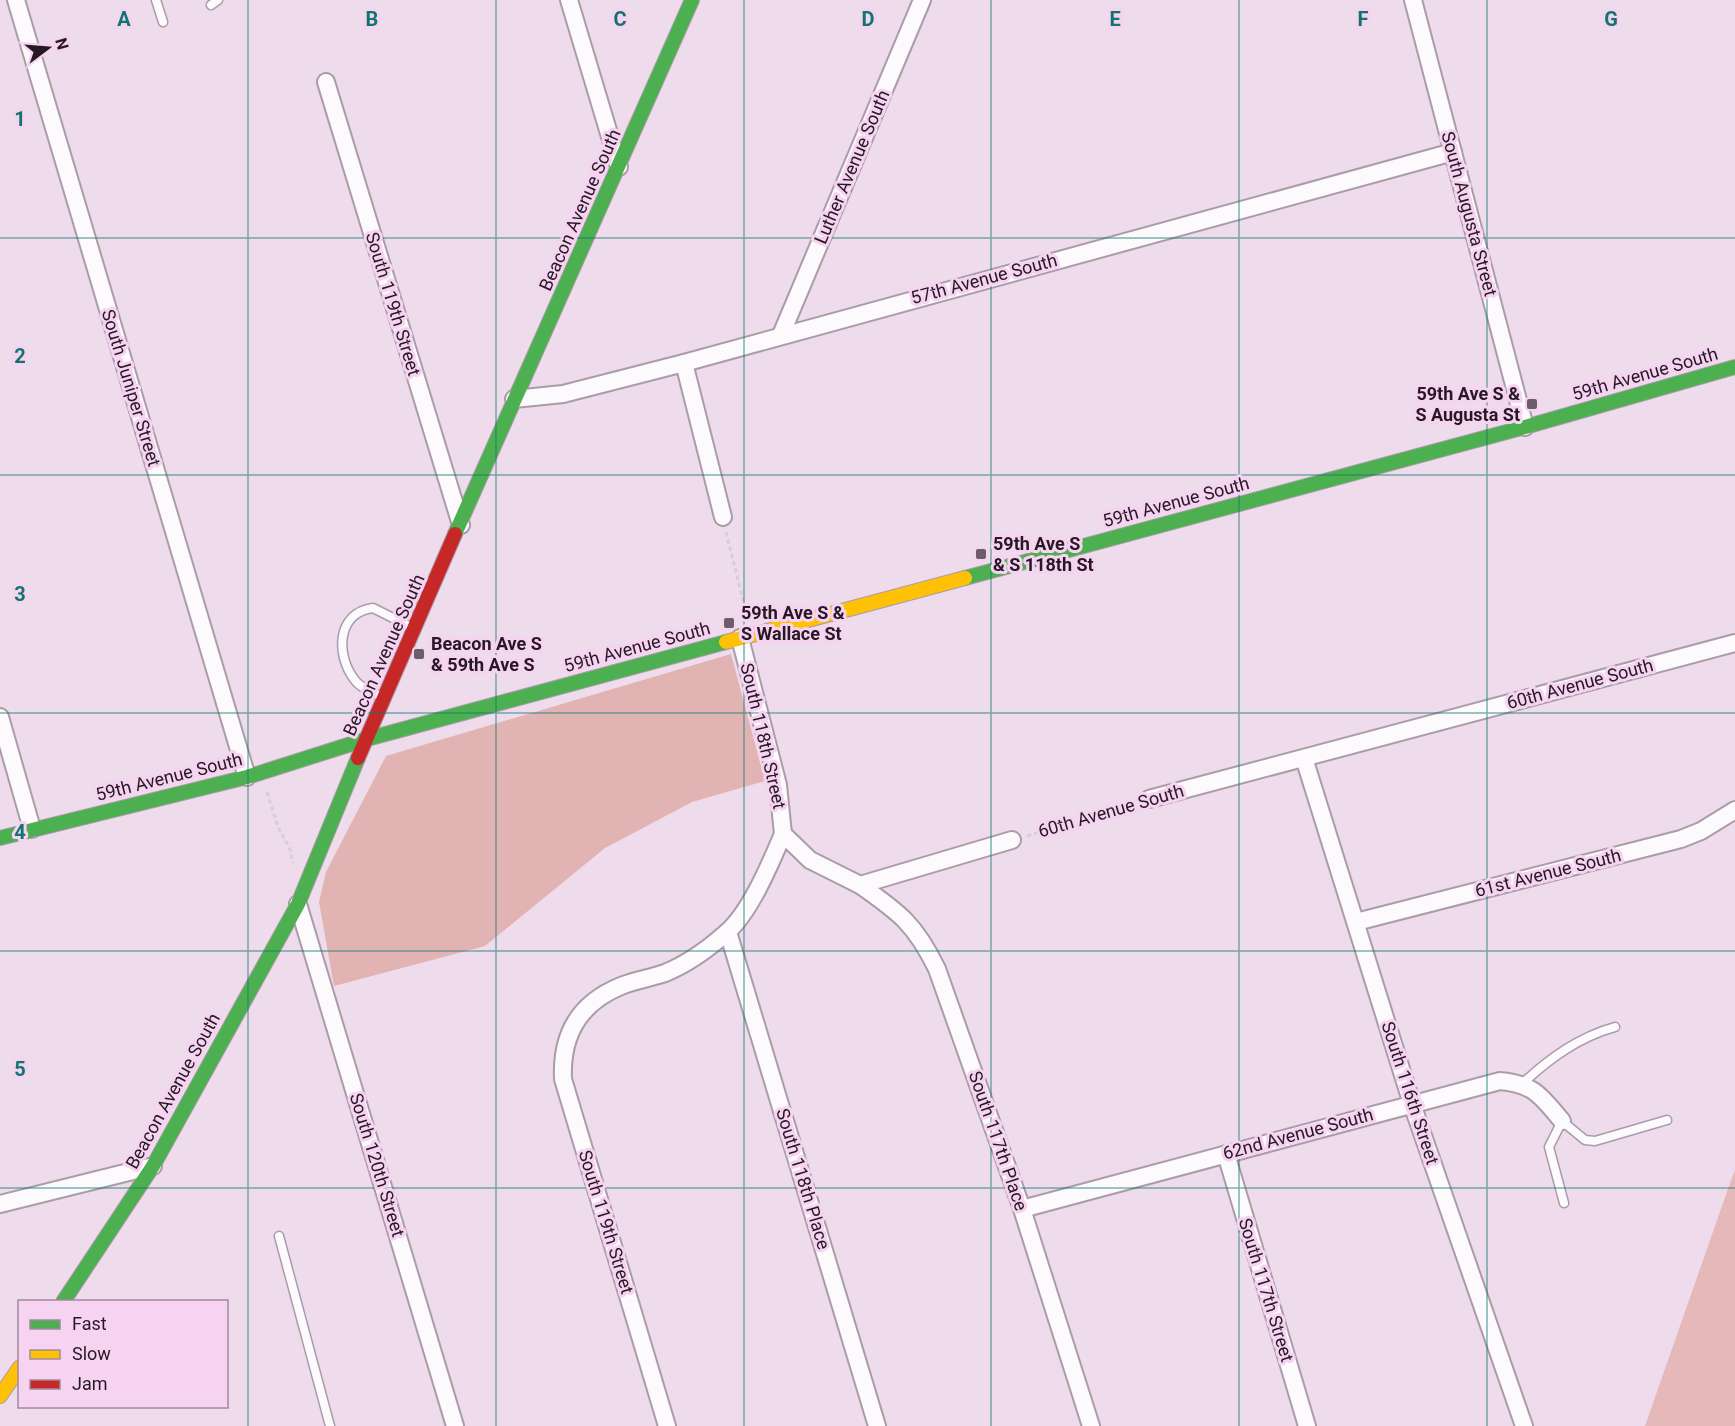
<svg xmlns="http://www.w3.org/2000/svg" width="1735" height="1426" font-family="Roboto,sans-serif">
<style>
.green{fill:#e5b8b9}
.forest{fill:#e1b3b3}
.lines{fill:none;stroke-linecap:round;stroke-linejoin:round}
.lane-casing{stroke:#aa9ca8;stroke-width:11}
.street-casing{stroke:#aa9ca8;stroke-width:20}
.fast-casing{stroke:#aa9ca8;stroke-width:16}
.slow-casing{stroke:#aa9ca8;stroke-width:16}
.jam-casing{stroke:#aa9ca8;stroke-width:16}
.path{stroke:#d5d0d5;stroke-width:3;stroke-dasharray:4.5 3;stroke-linecap:butt}
.lane{stroke:#fcfafc;stroke-width:8}
.street{stroke:#fcfafc;stroke-width:16}
.fast{stroke:#4caf50;stroke-width:14}
.slow{stroke:#ffc107;stroke-width:14}
.jam{stroke:#c62828;stroke-width:14}
.grid{fill:none;stroke:#0f766e;stroke-width:1.5;stroke-opacity:0.55}
.poi-dot{fill:#6c5d6a;stroke:#f6d3f1;stroke-width:2}
.labels{text-anchor:middle;stroke-width:6;stroke-linejoin:round;paint-order:stroke}
.street-label{font-size:18px;fill:#261924;stroke:#f6d3f1}
.poi-label{font-size:18px;font-weight:bold;fill:#261924;stroke:#f6d3f1;text-anchor:start}
.grid-label{font-size:20px;text-anchor:middle;font-weight:bold;fill:#0f766e;stroke:#f6d3f1;stroke-width:6;stroke-linejoin:round;paint-order:stroke}
</style>
<rect width="100%" height="100%" fill="#eedbeb"/>
<polygon class="green" points="1735,1170 1735,1426 1645,1426 1729,1186"/>
<polygon class="forest" points="731,654 765,781 692,802 605,848 485,946 334,986 319,902 326,872 386,756"/>
<g class="lines">
<defs>
<g id="lane">
<polyline points="156,0 163,22"/>
<polyline points="211,5 218,0"/>
<path d="M382 697C372 692 360 688 354 679 336 655 336 613 373 608L411 627"/>
<path d="M1523 1083C1550 1058 1579 1037 1615 1027"/>
<polyline points="1564,1203 1549,1147 1562,1121 1585,1140 1595,1141 1667,1120"/>
<polyline points="279,1236 330,1426"/>
</g>
<g id="street">
<polyline points="16,0 247,777"/>
<polyline points="569,0 619,167"/>
<polyline points="1413,0 1525,427"/>
<polyline points="326,82 461,525"/>
<polyline points="781,335 922,0"/>
<polyline points="684,363 723,517"/>
<polyline points="514,399 563,394 684,363 1453,152"/>
<polyline points="740,638 778,785 783,834"/>
<polyline points="0,717 32,829"/>
<polyline points="1304,758 1412,1104 1524,1426"/>
<polyline points="1149,799 1735,643"/>
<path d="M860 885C900 913 915 924 937 969L1022 1209 1091 1426"/>
<polyline points="298,904 455,1426"/>
<polyline points="1356,922 1681,839 1701,831 1735,810"/>
<polyline points="728,932 877,1426"/>
<polyline points="1226,1154 1307,1426"/>
<polyline points="0,1204 153,1166"/>
<path d="M1022 1209 1500 1081C1534 1084 1541 1096 1562 1121"/>
<path d="M667 1426 563 1079C561 1035 579 1003 621 986 635 980 651 978 665 973 687 964 708 949 726 933 750 913 771 862 783 834L810 860 860 885 1012 840"/>
</g>
<g id="fast">
<polyline points="455,534 692,0"/>
<polyline points="965,578 1525,427 1735,367"/>
<polyline points="0,838 247,777 367,739 726,642"/>
<polyline points="63,1302 153,1166 298,904 358,758"/>
</g>
<g id="slow">
<polyline points="726,642 965,578"/>
<polyline points="0,1396 20,1367"/>
</g>
<polyline id="jam" points="358,758 455,534"/>
</defs>
<use href="#lane" class="lane-casing"/>
<use href="#street" class="street-casing"/>
<use href="#fast" class="fast-casing"/>
<use href="#slow" class="slow-casing"/>
<use href="#jam" class="jam-casing"/>
<g class="path">
<polyline points="726,532 747,616"/>
<polyline points="267,792 278,827 290,849 293,863"/>
<polyline points="1027,836 1133,804"/>
</g>
<use href="#lane" class="lane"/>
<use href="#street" class="street"/>
<use href="#fast" class="fast"/>
<use href="#slow" class="slow"/>
<use href="#jam" class="jam"/>
</g>
<path class="grid" d="M248 0V1426M496 0V1426M744 0V1426M991 0V1426M1239 0V1426M1487 0V1426M0 238H1735M0 475H1735M0 713H1735M0 951H1735M0 1188H1735"/>
<g class="poi-dot">
<rect x="1526" y="398" width="12" height="12" rx="3"/>
<rect x="975" y="548" width="12" height="12" rx="3"/>
<rect x="723" y="617" width="12" height="12" rx="3"/>
<rect x="413" y="648" width="12" height="12" rx="3"/>
</g>
<g class="labels">
<g class="street-label">
<text transform="translate(852 167) rotate(-67)" y="6">Luther Avenue South</text>
<text transform="translate(580 210) rotate(-66)" y="6">Beacon Avenue South</text>
<text transform="translate(1469 214) rotate(75)" y="6">South Augusta Street</text>
<text transform="translate(984 279) rotate(-15)" y="6">57th Avenue South</text>
<text transform="translate(393 304) rotate(73)" y="6">South 119th Street</text>
<text transform="translate(1645 374) rotate(-16)" y="6">59th Avenue South</text>
<text transform="translate(131 388) rotate(73)" y="6">South Juniper Street</text>
<text transform="translate(1176 502) rotate(-15)" y="6">59th Avenue South</text>
<text transform="translate(637 647) rotate(-15)" y="6">59th Avenue South</text>
<text transform="translate(384 655) rotate(-66)" y="6">Beacon Avenue South</text>
<text transform="translate(1580 684) rotate(-15)" y="6">60th Avenue South</text>
<text transform="translate(763 736) rotate(77)" y="6">South 118th Street</text>
<text transform="translate(169 777) rotate(-14)" y="6">59th Avenue South</text>
<text transform="translate(1111 811) rotate(-16)" y="6">60th Avenue South</text>
<text transform="translate(1548 873) rotate(-14)" y="6">61st Avenue South</text>
<text transform="translate(173 1091) rotate(-61)" y="6">Beacon Avenue South</text>
<text transform="translate(1410 1093) rotate(72)" y="6">South 116th Street</text>
<text transform="translate(1298 1134) rotate(-15)" y="6">62nd Avenue South</text>
<text transform="translate(998 1141) rotate(71)" y="6">South 117th Place</text>
<text transform="translate(377 1165) rotate(73)" y="6">South 120th Street</text>
<text transform="translate(803 1179) rotate(73)" y="6">South 118th Place</text>
<text transform="translate(606 1222) rotate(73)" y="6">South 119th Street</text>
<text transform="translate(1266 1290) rotate(73)" y="6">South 117th Street</text>
</g>
<g class="poi-label">
<text x="1520" y="400" text-anchor="end">59th Ave S &amp;<tspan x="1520" dy="21">S Augusta St</tspan></text>
<text x="993" y="550">59th Ave S<tspan x="993" dy="21">&amp; S 118th St</tspan></text>
<text x="741" y="619">59th Ave S &amp;<tspan x="741" dy="21">S Wallace St</tspan></text>
<text x="431" y="650">Beacon Ave S<tspan x="431" dy="21">&amp; 59th Ave S</tspan></text>
</g>
</g>
<g class="grid-label">
<text x="124" y="26">A</text>
<text x="372" y="26">B</text>
<text x="620" y="26">C</text>
<text x="868" y="26">D</text>
<text x="1115" y="26">E</text>
<text x="1363" y="26">F</text>
<text x="1611" y="26">G</text>
<text x="20" y="126">1</text>
<text x="20" y="363">2</text>
<text x="20" y="601">3</text>
<text x="20" y="839">4</text>
<text x="20" y="1076">5</text>
</g>
<rect x="18" y="1300" width="210" height="108" fill="#f6d3f1" stroke="#a3899f" stroke-width="1.5"/>
<rect x="30" y="1320" width="30" height="9" fill="#4caf50" stroke="#a3899f" stroke-width="1.5"/>
<text x="72" y="1330" font-size="18" fill="#261924">Fast</text>
<rect x="30" y="1350" width="30" height="9" fill="#ffc107" stroke="#a3899f" stroke-width="1.5"/>
<text x="72" y="1360" font-size="18" fill="#261924">Slow</text>
<rect x="30" y="1380" width="30" height="9" fill="#c62828" stroke="#a3899f" stroke-width="1.5"/>
<text x="72" y="1390" font-size="18" fill="#261924">Jam</text>
<g transform="translate(48 48) rotate(74)" stroke="#f6d3f1" stroke-width="4.5" paint-order="stroke">
<path d="M0-4.5L10 22L0 15L-10 22Z" fill="#261924"/>
<text y="-9" font-size="16" font-weight="bold" text-anchor="middle" fill="#261924">N</text>
</g>
</svg>
